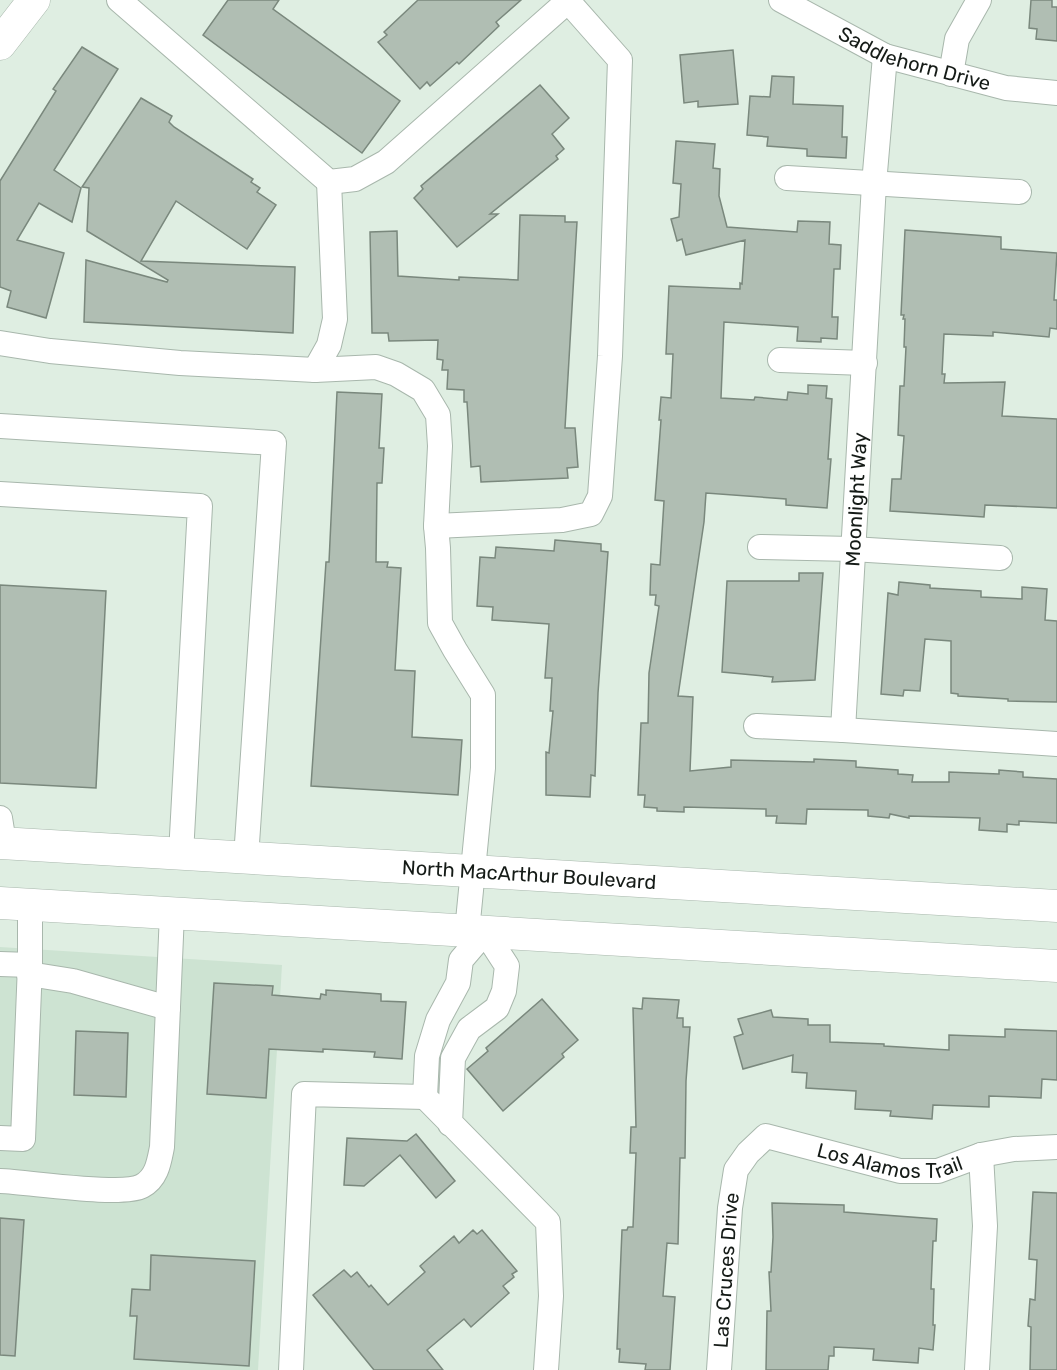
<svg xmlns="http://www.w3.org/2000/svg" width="1057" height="1370" font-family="Rubik,sans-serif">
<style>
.built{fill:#cde3d2}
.building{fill:#b0beb3;stroke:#7a887d;stroke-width:1.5}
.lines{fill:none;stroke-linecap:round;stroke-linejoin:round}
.minor-casing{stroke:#a8b7ac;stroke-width:26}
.major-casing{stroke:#a8b7ac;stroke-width:33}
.minor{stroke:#fff;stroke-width:24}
.major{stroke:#fff;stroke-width:32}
.labels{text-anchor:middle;stroke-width:4.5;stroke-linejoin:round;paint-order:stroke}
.street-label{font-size:20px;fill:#151b17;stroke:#ecfbef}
</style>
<rect width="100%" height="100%" fill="#dfeee2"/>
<polygon class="built" points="0,947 282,965 258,1370 0,1370"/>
<g class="building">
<polygon points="228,0 279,0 273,9 400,101 362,153 203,35"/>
<polygon points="418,0 521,0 496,22 499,26 459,64 457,62 430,86 427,82 420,89 378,42 387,35 384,32"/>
<polygon points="1031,0 1052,0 1052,7 1057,7 1057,41 1036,39 1037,29 1029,28"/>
<polygon points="82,47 118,69 54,170 81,188 72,222 39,203 17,240 64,253 46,318 7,307 11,291 0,287 0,181 56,91 53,89"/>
<polygon points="733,50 738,104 698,107 698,101 684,103 680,55"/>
<polygon points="772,76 794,77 793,104 843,106 842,137 847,137 846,158 807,156 807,149 767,146 768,137 747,135 750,96 770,97"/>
<polygon points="540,85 569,118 552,134 564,149 556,156 558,159 490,214 498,214 457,247 414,198 423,189 421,186"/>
<polygon points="141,98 172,116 169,122 174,127 253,179 251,182 260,188 257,192 276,205 247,249 176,201 141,261 295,267 293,333 84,322 86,260 167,282 168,280 87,231 89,188 82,187"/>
<polygon points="676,141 715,144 713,168 720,169 719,196 727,227 797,232 798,221 830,222 829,244 841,245 840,269 834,269 832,317 838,317 837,339 821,338 821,342 797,341 798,327 724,322 721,398 754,400 755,397 787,400 788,392 808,394 808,385 827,386 826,398 832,399 828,459 831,459 827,508 786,505 786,499 706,493 704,522 678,696 693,697 690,771 731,767 731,760 814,762 814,759 856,761 856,767 898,770 898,774 913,775 912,782 949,782 949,772 999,774 999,770 1023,772 1023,777 1057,779 1057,823 1019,821 1019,825 1007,824 1007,832 979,830 980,818 909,816 909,818 890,814 889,818 868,816 868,810 807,809 806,824 776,823 777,816 766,816 766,809 684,807 684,812 657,811 657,808 644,807 645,795 638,795 641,723 648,723 649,673 659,606 655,605 656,595 650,595 651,564 660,565 664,501 655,500 661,420 659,420 661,397 671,398 673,354 666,354 669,286 740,289 740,283 742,284 745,240 686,255 682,239 677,241 671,219 679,217 681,184 673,183"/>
<polygon points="520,215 565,216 565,222 577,222 565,428 575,428 578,467 567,468 568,478 481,482 480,466 471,467 467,402 464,402 464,390 447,389 448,370 442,370 443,360 437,359 438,340 389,341 388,333 372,333 370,232 397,231 398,276 459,280 459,277 518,280"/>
<polygon points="905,230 1001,237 1001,249 1057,253 1054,300 1057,300 1057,329 1050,328 1049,337 993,332 993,336 944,334 942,374 945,374 944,383 1005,382 1002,416 1057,419 1057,508 985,505 984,517 890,511 892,479 901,479 904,436 898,435 900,386 904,386 906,347 904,347 905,319 903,319 904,315 901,315"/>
<polygon points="337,392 382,394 379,448 384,448 382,483 377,483 376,562 388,562 387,567 401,568 395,670 415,671 412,737 462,740 458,795 311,786 326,562 329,562"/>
<polygon points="555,540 601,544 601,551 608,552 598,693 595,776 591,775 590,797 546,795 546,752 549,753 553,711 550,711 552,678 545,678 549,624 492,620 493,607 477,606 480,557 495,558 496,547 554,551"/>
<polygon points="799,573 823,573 815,680 772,682 773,677 722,672 727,581 799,581"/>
<polygon points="899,582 930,585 930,588 981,591 981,597 1022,599 1022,587 1047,589 1045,620 1057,621 1057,702 1008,701 1008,699 958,696 958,694 951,693 951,641 925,639 920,691 904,690 903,696 881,694 888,593 898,595"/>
<polygon points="0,585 106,591 96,788 0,783"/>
<polygon points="214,983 273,986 272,995 320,999 321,994 326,995 326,990 381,994 381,1001 406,1002 402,1059 374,1057 375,1052 323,1049 323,1052 269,1049 266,1098 207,1094"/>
<polygon points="643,998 679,1000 677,1018 683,1018 683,1027 690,1027 686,1081 685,1158 680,1158 678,1244 667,1243 663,1296 675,1297 670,1370 645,1370 646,1364 619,1362 620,1349 617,1349 622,1230 627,1230 628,1227 633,1227 636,1153 630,1153 631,1127 636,1127 633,1008 642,1009"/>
<polygon points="542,999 578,1040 562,1054 564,1057 503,1111 467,1069 488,1051 486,1048"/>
<polygon points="771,1010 773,1017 808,1019 808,1025 830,1025 830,1042 884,1044 884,1046 949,1050 949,1035 1005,1037 1005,1029 1057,1031 1057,1080 1042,1079 1041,1098 989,1096 989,1107 933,1105 932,1119 890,1116 891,1111 855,1109 856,1091 806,1088 807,1073 792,1072 793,1055 743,1069 734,1037 743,1034 738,1019"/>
<polygon points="76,1031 128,1033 126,1097 74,1095"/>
<polygon points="416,1134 455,1181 436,1198 400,1155 364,1186 344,1185 347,1138 407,1141"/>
<polygon points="1033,1192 1057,1193 1057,1370 1030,1370 1031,1327 1028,1326 1030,1299 1035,1300 1037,1260 1029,1259"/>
<polygon points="772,1203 844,1205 844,1212 937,1219 936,1241 933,1241 931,1289 934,1289 933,1325 935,1325 933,1350 919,1348 918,1363 873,1360 874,1349 834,1347 834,1356 829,1356 828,1370 766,1370 767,1311 771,1311 769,1272 771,1272 773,1237"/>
<polygon points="0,1218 24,1220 15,1356 0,1355"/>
<polygon points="473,1230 477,1234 482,1230 517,1271 512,1274 514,1277 503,1286 509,1293 471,1327 464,1319 427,1350 443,1370 374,1370 313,1295 344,1270 351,1277 357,1272 369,1287 371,1285 388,1305 425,1272 420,1266 454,1236 459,1243"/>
<polygon points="151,1255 255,1261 249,1366 134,1359 137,1316 130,1316 132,1289 150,1290"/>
</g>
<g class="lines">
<defs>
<g id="minor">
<polyline points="119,0 329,182 355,179 386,162 568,1"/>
<path id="s1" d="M781 0 885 56 1006 88 1057 93"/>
<polyline points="951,74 957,39 979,0"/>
<polyline points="787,178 1019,192"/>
<polyline points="0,343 50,351 180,363 315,370 376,367 396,374 423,390 438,415 440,446 436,526 438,548 440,623 455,650 483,695 483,768 467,931"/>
<polyline points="780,360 865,363"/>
<polyline points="315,370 329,345 335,319 329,182"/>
<polyline points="0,426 274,443 246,858"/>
<polyline points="0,494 200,506 181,854"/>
<polyline points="436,526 562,520 591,514 600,496 610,356 620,60 567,0"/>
<polyline points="760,547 852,549 1000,558"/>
<polyline points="756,726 843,730 1057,744"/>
<path id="s2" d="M843 730 874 184 885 56"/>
<polyline points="0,818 4,843"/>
<polyline points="0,964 30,965 30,905"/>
<polyline points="29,974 73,981 168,1008"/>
<polyline points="450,1124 453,1058 469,1029 497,1008 504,991 507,966 485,932 461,960 458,983 438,1020 427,1056 425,1097 548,1222 551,1296 546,1370"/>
<polyline points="0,1138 23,1139 30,965"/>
<path d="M0 1181C29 1182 122 1197 142 1186 157 1178 159 1162 162 1147L172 913"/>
<polyline points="291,1370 304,1094 425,1097"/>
<path id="s3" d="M719 1370 730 1208 736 1170 748 1153 766 1136 900 1171H938L981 1155 1014 1149 1057 1147"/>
<polyline points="977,1370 985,1226 981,1155"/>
</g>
<g id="major">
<polyline points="0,44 34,0"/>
<path id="s4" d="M0 843 1057 906"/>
<polyline points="0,903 1057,966"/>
</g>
</defs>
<use href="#minor" class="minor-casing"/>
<use href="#major" class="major-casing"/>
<use href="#minor" class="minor"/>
<use href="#major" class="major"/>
</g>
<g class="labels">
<g class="street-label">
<text dy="7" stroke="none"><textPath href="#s1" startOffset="147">Saddlehorn Drive</textPath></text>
<text dy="7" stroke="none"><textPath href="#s2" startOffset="231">Moonlight Way</textPath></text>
<text dy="7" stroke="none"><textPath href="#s4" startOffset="530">North MacArthur Boulevard</textPath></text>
<text dy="7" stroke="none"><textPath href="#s3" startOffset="374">Los Alamos Trail</textPath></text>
<text dy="7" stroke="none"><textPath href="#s3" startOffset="100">Las Cruces Drive</textPath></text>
</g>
</g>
</svg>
